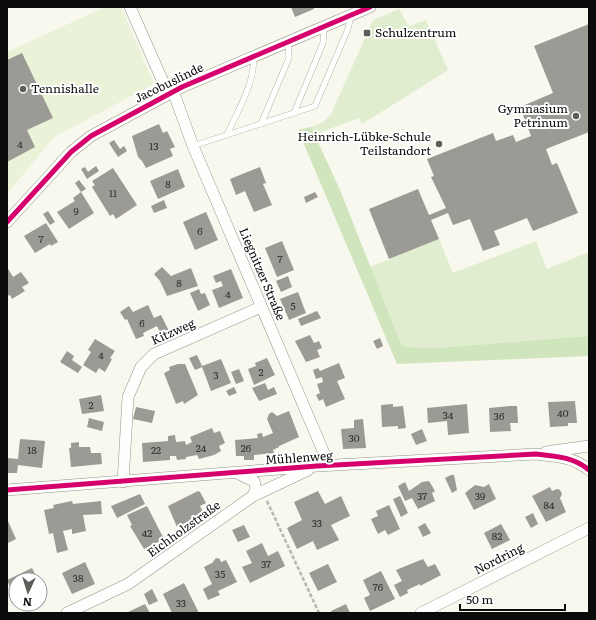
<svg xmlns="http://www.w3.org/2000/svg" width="596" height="620" font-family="Literata,serif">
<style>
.green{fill:#e0eecf}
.forest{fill:#d0e5bd}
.pitch{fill:#eaf2d8}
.building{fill:#9c9a94}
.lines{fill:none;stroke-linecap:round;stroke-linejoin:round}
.lane-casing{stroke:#92928d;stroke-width:6}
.street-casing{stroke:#92928d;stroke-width:12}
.path{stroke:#b7b7b5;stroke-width:2.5;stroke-dasharray:4 2;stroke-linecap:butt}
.lane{stroke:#fefefc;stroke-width:5.5}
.street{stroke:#fefefc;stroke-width:11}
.cycleway-casing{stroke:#fff;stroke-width:8}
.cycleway{stroke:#d6006c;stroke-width:5}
.poi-dot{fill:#5e5e5a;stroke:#fff;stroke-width:1.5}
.labels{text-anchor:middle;stroke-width:4;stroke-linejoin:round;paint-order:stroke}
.number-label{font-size:10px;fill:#2f2f2d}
.poi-label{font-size:12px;fill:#0b0b0b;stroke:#fff;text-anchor:start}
.street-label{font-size:12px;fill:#0b0b0b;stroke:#fff}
</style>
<rect width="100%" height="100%" fill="#f9f8ee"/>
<g class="green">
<polygon points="399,9 409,26 426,20 448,70 362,124 359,118 314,135 311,127 325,121 331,114 373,20"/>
<polygon points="439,239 453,273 536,241 547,269 589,252 589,336 436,348 407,347 401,344 370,267"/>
</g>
<polygon class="forest" points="311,127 340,190 401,344 407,347 436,348 589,336 589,356 397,364 298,130"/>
<polygon class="pitch" points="105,7 121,7 154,84 54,137 7,194 7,52"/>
<g class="building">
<polygon points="291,7 313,7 314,9 295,17"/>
<polygon points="589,24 589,132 546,149 552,165 557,163 578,213 533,231 527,218 494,231 500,245 483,251 470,219 453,225 448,213 431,220 439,239 389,259 369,209 418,189 429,215 446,208 431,177 434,176 427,159 493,133 496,141 513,135 516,142 531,136 520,107 553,93 534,46"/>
<polygon points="22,53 53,118 27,130 35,147 7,162 7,60"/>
<polygon points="159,124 163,133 167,131 175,147 170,149 173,156 146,168 142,161 138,157 132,136"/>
<polygon points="114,140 120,149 124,146 127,151 118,157 109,143"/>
<polygon points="96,166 99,171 87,179 81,169 85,167 88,172"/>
<polygon points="260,167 266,183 263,184 272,205 254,212 245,191 236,195 230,179"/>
<polygon points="113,168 137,205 116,219 113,214 110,216 92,187 95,185 92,181"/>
<polygon points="178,169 185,187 158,199 150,181"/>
<polygon points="79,180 86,189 81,192 75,183"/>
<polygon points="81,192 94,213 69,229 57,212 75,201 73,198"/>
<polygon points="315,192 318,197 306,203 304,197"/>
<polygon points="164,200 167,208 154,213 151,206"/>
<polygon points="48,211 55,222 50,225 43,214"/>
<polygon points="206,212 218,240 195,250 183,222"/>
<polygon points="46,223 58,242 51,246 50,244 35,253 24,236"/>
<polygon points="282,241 294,270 277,277 265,248"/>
<polygon points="7,267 13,277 21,272 29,283 22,287 25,291 12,299 10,295 7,296"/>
<polygon points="162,267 171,276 191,268 198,286 167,296 160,281 154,274"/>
<polygon points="231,269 243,298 219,308 212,290 223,286 221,281 216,283 213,276"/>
<polygon points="288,276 292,287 281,292 276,281"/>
<polygon points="199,289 201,294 205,293 210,305 198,311 190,293"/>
<polygon points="298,292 306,313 289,320 280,299"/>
<polygon points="148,305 154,318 161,315 169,331 161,335 157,326 143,333 144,336 136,339 127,319 125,320 120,312 129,306 133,312"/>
<polygon points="317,311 321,318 301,326 298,319"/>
<polygon points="310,335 314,343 319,341 322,348 317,350 320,357 306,362 295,341"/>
<polygon points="380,338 383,346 377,349 373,341"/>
<polygon points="95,339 115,351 110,358 112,359 105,372 99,368 96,373 83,365 91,352 88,350"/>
<polygon points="67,351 74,356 72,360 82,367 78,373 60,362"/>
<polygon points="197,355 202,366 221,359 231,383 211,391 202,367 195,370 189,358"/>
<polygon points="267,358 275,375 254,385 248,369 256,366 255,363"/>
<polygon points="339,363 345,378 337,381 345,399 326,407 323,399 319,401 316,395 320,393 317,384 323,382 322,377 316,379 313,370 318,368 320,371"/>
<polygon points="178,364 185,364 198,395 184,404 183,401 176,404 164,373 170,370 169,367"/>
<polygon points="239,369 244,381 236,384 231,372"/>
<polygon points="265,383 268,390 274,387 277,394 259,401 252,388"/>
<polygon points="234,387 237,393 229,396 226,391"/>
<polygon points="101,395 104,411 82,414 79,399"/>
<polygon points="575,401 577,423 568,423 568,426 550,427 548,402"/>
<polygon points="393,404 393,407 403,406 406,428 398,429 398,426 382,427 381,405"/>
<polygon points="467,404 469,433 448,435 447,421 428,423 427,408"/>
<polygon points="510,406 517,406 518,423 510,423 511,431 490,432 489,408"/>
<polygon points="136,407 155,411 152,423 133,419"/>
<polygon points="289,411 299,437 279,446 279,447 273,450 274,453 254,455 254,460 244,460 244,456 236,456 235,440 258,438 257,434 262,433 263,437 273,433 267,419 269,414 272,412 277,416"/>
<polygon points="89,418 104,422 102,431 87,427"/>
<polygon points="363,419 366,448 343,449 341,429 354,428 354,420"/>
<polygon points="212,428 214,433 220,431 225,443 219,446 221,451 214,455 199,459 197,455 186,457 186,459 177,460 176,456 170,456 170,460 143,462 142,443 168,441 168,436 175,435 176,442 185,441 186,445 192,442 190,437"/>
<polygon points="422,429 427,441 416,445 411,434"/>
<polygon points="20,439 45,441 42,468 18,465 17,473 7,473 7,458 18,459"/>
<polygon points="79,442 79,447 90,447 91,453 101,453 102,464 71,467 69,448 71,448 71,443"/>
<polygon points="451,475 454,475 457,490 452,493 445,478"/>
<polygon points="429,481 435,491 432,493 435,501 418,509 412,498 405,501 398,486 405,482 409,491 422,482"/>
<polygon points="489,484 496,499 474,510 465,493 475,485 484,487"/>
<polygon points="550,487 552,491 557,489 560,490 562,494 560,498 566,512 546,522 532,496"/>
<polygon points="198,491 200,492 206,503 200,506 204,514 177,527 168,506"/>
<polygon points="318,491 325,504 341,496 350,516 331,525 339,540 317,550 313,541 297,549 287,528 302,520 294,502"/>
<polygon points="140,494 145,504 117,518 111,506"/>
<polygon points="400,496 408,513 401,517 393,499"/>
<polygon points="72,501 73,504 101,501 102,514 83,515 86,531 72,534 72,529 63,531 68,550 57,553 53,533 49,534 44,510 54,508 53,505"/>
<polygon points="389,505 400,529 388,535 385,530 378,534 371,519 378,516 376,511"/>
<polygon points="147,506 164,539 144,549 130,526 132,525 127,515"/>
<polygon points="533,513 538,524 531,528 525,517"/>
<polygon points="7,519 16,539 8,543 7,542"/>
<polygon points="425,523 431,533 423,537 418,527"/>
<polygon points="501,524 510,540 492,549 484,533"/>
<polygon points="244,525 250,537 238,542 232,530"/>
<polygon points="262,543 268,556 278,551 285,566 250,583 242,567 252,563 246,551"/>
<polygon points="216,558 220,559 221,562 226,560 237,582 218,591 220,595 208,600 203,589 212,584 204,567 212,563"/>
<polygon points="423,559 428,567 435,564 441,575 420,586 420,584 407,590 408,593 400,597 394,585 402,581 396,570"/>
<polygon points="85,562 95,584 72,594 62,573"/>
<polygon points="328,564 337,582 318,591 309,573"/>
<polygon points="32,568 38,580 16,580 16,601 7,580"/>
<polygon points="381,571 395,599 370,611 364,598 370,595 363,580"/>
<polygon points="40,583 47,597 40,600"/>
<polygon points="184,583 199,613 172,613 163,594"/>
<polygon points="152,589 158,601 149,605 144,594"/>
<polygon points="18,604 33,604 21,610"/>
<polygon points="145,604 150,613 126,613"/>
<polygon points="346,604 350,613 332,613 331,611"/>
</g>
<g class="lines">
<defs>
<g id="lane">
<polyline points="294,113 323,43 324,26"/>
<polyline points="261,124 289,58 288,41"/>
<path d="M227 135C236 114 257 79 253 56"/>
<polyline points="193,146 315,106 348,29 351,15"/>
</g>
<g id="street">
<polyline points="130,7 168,93"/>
<polyline points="173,91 193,146 329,465"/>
<polyline points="7,222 71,152 91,136 182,87 370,7"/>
<polyline points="546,452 589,446"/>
<polyline points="237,473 254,481 256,489 253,496"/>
<polyline points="123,482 128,397 141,367 154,354 261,307"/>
<path d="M7 490 317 466 536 454C555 456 574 457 589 470"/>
<polyline points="67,613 128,584 253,496 308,470"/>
<polyline points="421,613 589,528"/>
</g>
</defs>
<use href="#lane" class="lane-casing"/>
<use href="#street" class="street-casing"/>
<polyline class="path" points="267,501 319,613"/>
<use href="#lane" class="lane"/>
<use href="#street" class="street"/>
<defs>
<g id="cycleway">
<polyline points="7,222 71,152 91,136 182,87 370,7"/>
<path d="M7 490 317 466 536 454C555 456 574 457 589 470"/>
</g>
</defs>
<use href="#cycleway" class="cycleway-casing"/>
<use href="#cycleway" class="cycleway"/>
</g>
<g class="poi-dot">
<rect x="363" y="29" width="8" height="8" rx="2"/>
<circle cx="23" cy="89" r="4"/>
<circle cx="576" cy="116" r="4"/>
<circle cx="439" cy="144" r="4"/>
</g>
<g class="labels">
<g class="number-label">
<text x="20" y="148">4</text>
<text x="154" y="150">13</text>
<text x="168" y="188">8</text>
<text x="113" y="197">11</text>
<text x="76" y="215">9</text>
<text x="200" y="235">6</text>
<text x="41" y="243">7</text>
<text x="280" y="263">7</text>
<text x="179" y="287">8</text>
<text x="228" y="298">4</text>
<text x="293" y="310">5</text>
<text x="142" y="327">6</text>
<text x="101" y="359">4</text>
<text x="261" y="376">2</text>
<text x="216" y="379">3</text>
<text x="91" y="409">2</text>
<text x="563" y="417">40</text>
<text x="448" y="419">34</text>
<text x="499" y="420">36</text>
<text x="354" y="442">30</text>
<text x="201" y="452">24</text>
<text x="246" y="452">26</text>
<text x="32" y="454">18</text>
<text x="156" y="454">22</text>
<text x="422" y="500">37</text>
<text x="480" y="500">39</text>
<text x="549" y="509">84</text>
<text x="317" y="527">33</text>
<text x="147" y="537">42</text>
<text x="497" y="540">82</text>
<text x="266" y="568">37</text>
<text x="220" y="578">35</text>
<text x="78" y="582">38</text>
<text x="378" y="591">76</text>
<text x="181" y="607">33</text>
</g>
<g class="poi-label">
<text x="375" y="37">Schulzentrum</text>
<text x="31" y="93">Tennishalle</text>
<text x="568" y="113" text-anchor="end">Gymnasium<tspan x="568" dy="14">Petrinum</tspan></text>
<text x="431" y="141" text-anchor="end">Heinrich-Lübke-Schule<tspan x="431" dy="14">Teilstandort</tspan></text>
</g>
<g class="street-label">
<text transform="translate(169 83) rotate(-26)" y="4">Jacobuslinde</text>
<text transform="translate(262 274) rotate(67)" y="4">Liegnitzer Straße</text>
<text transform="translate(173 332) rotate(-24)" y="4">Kitzweg</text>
<text transform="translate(299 458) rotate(-4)" y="4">Mühlenweg</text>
<text transform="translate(184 529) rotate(-36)" y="4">Eichholzstraße</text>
<text transform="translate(499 559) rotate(-27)" y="4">Nordring</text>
</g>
</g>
<rect width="596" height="620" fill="none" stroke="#0b0b0b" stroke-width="16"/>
<g transform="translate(28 592) rotate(184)"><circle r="19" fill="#ffffff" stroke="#9d9d9d"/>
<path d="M0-3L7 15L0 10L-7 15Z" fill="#5e5e5a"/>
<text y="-6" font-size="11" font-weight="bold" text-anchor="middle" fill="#0b0b0b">N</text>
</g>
<path d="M460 604v6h105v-6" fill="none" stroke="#0b0b0b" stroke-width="2"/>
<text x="466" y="604" font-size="12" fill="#0b0b0b" stroke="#ffffff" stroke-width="3" paint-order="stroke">50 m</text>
</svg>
